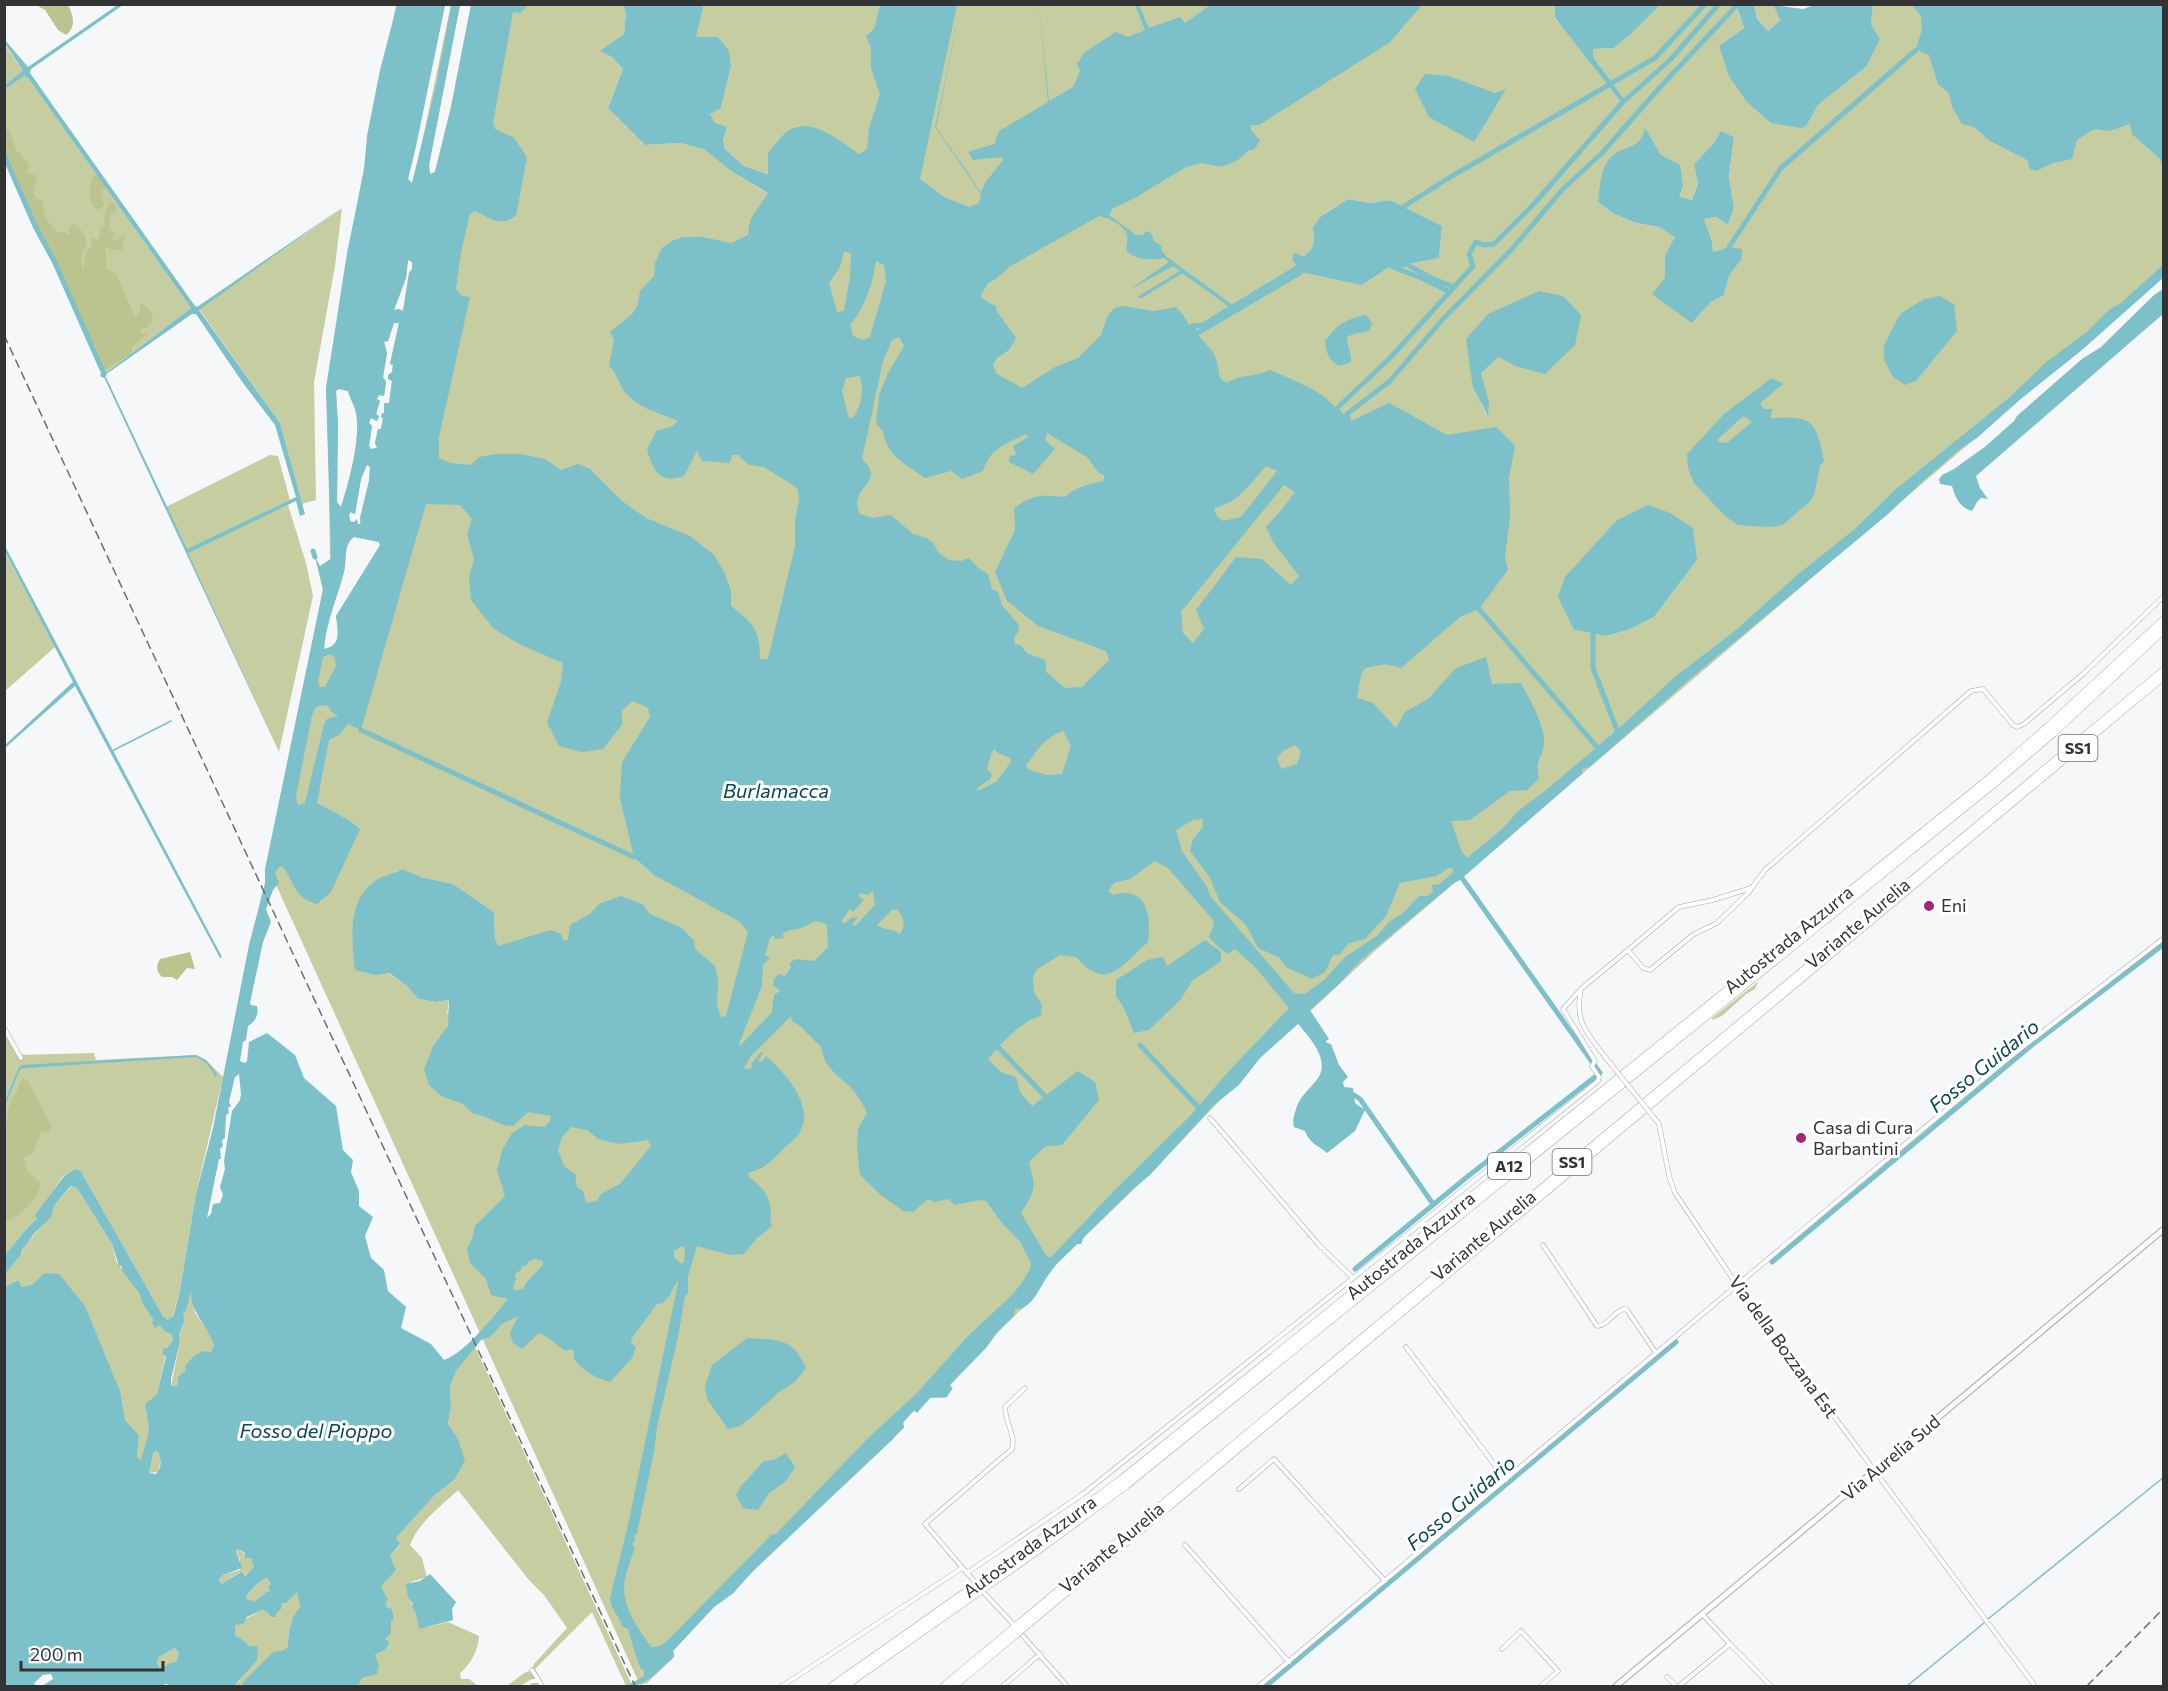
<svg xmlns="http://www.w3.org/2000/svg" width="2168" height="1691" font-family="Commissioner,sans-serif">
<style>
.green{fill:#c6cda1;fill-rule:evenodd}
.forest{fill:#bbc38f}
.water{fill:#7cc0ca;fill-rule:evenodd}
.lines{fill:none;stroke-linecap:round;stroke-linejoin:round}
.stream{stroke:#7cc0ca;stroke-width:1.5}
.canal{stroke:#7cc0ca;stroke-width:5}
.minor-casing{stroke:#a8a9ab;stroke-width:5}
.secondary-casing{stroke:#a8a9ab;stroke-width:7}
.trunk-casing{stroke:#a8a9ab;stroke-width:8}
.motorway-casing{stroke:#a8a9ab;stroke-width:9}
.minor{stroke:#fff;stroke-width:4}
.secondary{stroke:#fff;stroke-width:5}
.trunk{stroke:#fff;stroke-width:7}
.motorway{stroke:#fff;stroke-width:8}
.rail{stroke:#6c6d6e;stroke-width:1.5;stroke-dasharray:9 4.5;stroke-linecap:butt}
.minor-bridge-casing{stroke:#a8a9ab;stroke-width:5;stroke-linecap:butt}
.minor-bridge{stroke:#fff;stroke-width:4}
.poi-dot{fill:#a52473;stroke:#fff;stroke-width:2}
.labels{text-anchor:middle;stroke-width:6;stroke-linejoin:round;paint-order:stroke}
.shield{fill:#fff;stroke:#707071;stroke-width:1.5}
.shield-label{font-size:16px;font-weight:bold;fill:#323334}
.poi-label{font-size:18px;fill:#323334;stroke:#fff;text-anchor:start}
.street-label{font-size:18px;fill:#323334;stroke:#fff}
.water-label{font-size:20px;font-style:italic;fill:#084850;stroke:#fff}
</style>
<rect width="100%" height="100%" fill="#f5f7f9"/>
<g class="green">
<path d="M623 4 626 12 624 34 601 51 612 57 623 69 608 108 645 145 680 143 705 149 731 171 768 193 769 174 744 166 725 149 723 139 709 113 721 108 731 67 718 37H696L704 5H1555V19L1625 100 1594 58 1593 49 1614 48 1632 33 1660 5H1738L1737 7 1744 28 1719 46 1807 125 1818 105 1866 67 1873 5H2163V266L2012 407 1376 950 1260 1058 1155 1169 1047 1273 1032 1300 1000 1329 949 1385 953 1388 945 1398 931 1397C921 1410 912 1409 903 1423L904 1428 746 1578 734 1593 714 1607 673 1651 674 1657 647 1683 640 1685 267 865 323 591 318 568 330 559 329 475 326 388 361 183 396 5H445L416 146 408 179 412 183 416 171 451 5H460L429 165 430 174 435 172 451 107 471 5ZM1645 129 1661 155 1679 198 1692 200 1698 182 1694 164 1714 143 1721 131 1734 137 1729 177 1734 208 1728 225 1716 217 1704 219 1712 241 1713 252 1729 247 1741 260 1729 276 1724 295 1711 302 1692 323C1671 287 1654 278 1676 237L1659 227 1636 223 1614 214 1598 202 1612 156C1625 150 1642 145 1645 129ZM1348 199 1370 203 1390 200 1442 226 1439 258 1388 268 1362 285 1298 254 1304 256C1316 248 1314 240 1313 227L1320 217ZM408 260 412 262V269L409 273 403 311 399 309 394 310 406 278ZM1488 314 1515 366 1500 356 1481 373 1487 415 1473 388ZM1900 314 1956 331 1916 381 1893 329ZM394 323H399L390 364 393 365 392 372 388 375V379L392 381 389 403H384V413H382L381 417 383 418 381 429H378L375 443 377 448 371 449 369 446 372 426 369 423 371 418 377 421 379 416 376 414 380 401 377 399 379 395 384 396 386 382 383 377 387 353 384 342 388 341ZM339 389 348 391C350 398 355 406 356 413 361 437 349 483 341 507L337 502 338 425 336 390ZM367 465 370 467 369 481 360 518V524H358L357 519 354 522 350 521 349 516 351 512 355 514 361 479ZM1617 520 1697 560 1654 617 1628 630 1606 636 1574 630 1593 548ZM354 537 379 542 380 546 336 616C338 631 342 646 324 649 326 622 337 598 344 572 347 561 343 544 354 537ZM402 869 421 877 453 884 494 912 495 939 447 1014 449 1000 436 1002 418 999 407 986 388 973 370 884Z"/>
<polygon points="1754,5 1773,5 1780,20 1768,31 1757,19"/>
<polygon points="4,44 23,70 5,85 4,85"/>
<polygon points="24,75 28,78 191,308 104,374 55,263 35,226 5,155 5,89"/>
<polygon points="342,208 335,266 314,382 316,500 302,504 280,423 199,309"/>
<polygon points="270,455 278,456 290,500 186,550 166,507"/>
<polygon points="288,505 306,563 313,596 279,752 186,551"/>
<polygon points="4,551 55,647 5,691 4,691"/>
<polygon points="1758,982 1755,989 1746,994 1722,1016 1712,1020 1712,1018"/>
<polygon points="5,1028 20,1055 94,1053 96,1060 196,1055 206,1060 223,1077 196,1194 179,1296 171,1320 168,1320 163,1316 80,1170 75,1169 63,1176 36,1215 37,1219 26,1229 5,1255 5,1105 20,1070 23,1067 19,1068 5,1102"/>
<polygon points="72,1186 77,1188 112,1244 116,1261 139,1293 153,1319 152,1322 160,1324 165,1332 171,1334 173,1340 167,1348 157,1394 145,1404 149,1430 141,1461 137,1457 139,1435 125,1420 121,1394 44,1273 33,1284 22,1287 18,1280 5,1287 5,1274 21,1255 24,1246 44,1224 54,1206"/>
<polygon points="192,1291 195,1313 210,1334 214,1345 211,1352 200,1353 182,1375 178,1377 177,1386 171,1386 180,1342 179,1334 185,1319 183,1314 186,1311 190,1292"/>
<path d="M475 1347 631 1683 626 1686 592 1612 535 1669 545 1686H507L524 1673 532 1670 534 1664 567 1628 544 1595 529 1580 458 1490C441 1506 418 1523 410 1545L422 1558 427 1577 411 1582 408 1590V1598L427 1627 448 1622 479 1636C478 1650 471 1664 460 1673L461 1679H469L478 1686H352L362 1678 375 1655 385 1650 390 1642 385 1639 391 1620 394 1619 392 1609 387 1607 386 1602 388 1599 381 1586 390 1556 400 1545 396 1538 435 1495 454 1480 457 1437 448 1424 451 1406 450 1386 457 1370Z"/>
<polygon points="157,1451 161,1460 158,1472 149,1473 153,1455 151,1453"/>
<polygon points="238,1549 251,1558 255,1567 244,1576 240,1572 221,1584 219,1579 223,1575 240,1570 240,1560 236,1550"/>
<path d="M268 1578 271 1584 270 1591 266 1592 253 1603 247 1599 246 1597C252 1590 258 1580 268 1578Z"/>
<path d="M297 1591 300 1607C291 1619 287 1633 288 1647L242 1683 243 1686H234L240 1680 258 1648 249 1646 245 1641 235 1635V1625L262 1610 267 1612 271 1617 282 1603Z"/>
<polygon points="175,1648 179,1653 176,1662 163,1669 160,1668 157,1663 159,1657"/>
</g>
<g class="forest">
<path d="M36 5H68C73 15 77 27 66 35L58 30 45 10Z"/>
<path d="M4 128 10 132 17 152 21 153 24 158 22 160 27 161 29 169 27 173 33 174 37 178 33 193 36 198 44 201C40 216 49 222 58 233L64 232 69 235 70 227 74 223C77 227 83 231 85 235 91 247 75 257 84 270 85 261 82 252 92 247L91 237 97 240 99 238 101 226 105 228C104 219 103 209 111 203L115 204 117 211 111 213 109 229 115 232 112 240 114 241 125 236 122 250H112L105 247 107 269 116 274 135 317 140 312V304C149 307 152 311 153 320L147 327 140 330 142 333H148L133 346 131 354 104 370 99 359 98 350 88 335 54 258 34 220 5 153Z"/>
<path d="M99 175 106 189 101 190 104 205 97 210C87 199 89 189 93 176Z"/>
<path d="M190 952 195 969 187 968 177 980 172 977H162C156 971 156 966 160 959Z"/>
<path d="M23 1078 27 1080 52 1127 48 1133 41 1132 33 1153 24 1157 27 1171 40 1182C40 1198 20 1217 5 1222 4 1198 0 1106 16 1094L20 1082Z"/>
</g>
<g class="water">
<path d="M119 4 123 5 31 69 30 73 195 306 197 307 341 208 199 310 280 423 305 514 300 516 296 501 188 553 273 739 103 375 191 308 28 78 24 76 5 89V85L23 70 5 44V40L28 67ZM192 314H196L243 383 275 425 296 497 187 549 105 375Z"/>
<path d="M397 5H445L416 146 408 179 412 183 437 81 451 5H460L429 165 430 174 435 172 451 107 471 5H528L520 13 513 12 493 123 495 129 514 138 527 157 516 216C499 227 492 219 475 211L470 214 461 252 456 289 462 296 470 297 439 437V458L450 463 471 465 479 457 497 454H520L545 459 561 470 578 464 590 469 622 501 646 518 690 536 714 555 724 572 731 591V606C754 624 760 630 760 659H768L795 546V521L799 499 797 488 764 467 749 465 738 455H732L730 463 702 461 697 451 684 476C660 484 654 472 647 450L656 431 673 426 678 421C658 412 638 409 624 391 618 382 617 373 609 366L614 340 610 332 633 313 638 304 640 291 654 276 655 263 662 248 672 241 683 237H702L731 243 748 235 750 220 768 193 731 171 704 149 680 143 645 145 608 108 623 69 612 57 600 51 624 34 626 12 623 5H704L696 37H718L729 51 731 67 721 108 710 114 715 123 727 127 723 139 725 149 744 166 768 174V153C774 146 783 133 791 129 815 118 841 142 859 154L867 149 869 128 880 94 871 68V48L866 36 874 29 880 5H957L920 179 944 197 969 207 979 203 981 194 935 127 961 5 936 127 981 192 985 183 1003 160 1002 157 973 160 968 152 994 144 999 131 1048 102 1039 5 1049 101 1073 87 1080 71 1077 64 1085 52 1116 32 1128 37 1145 30 1135 5H1139L1149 28 1180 17 1185 23 1210 5H1422L1389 43 1259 125H1251V130L1260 140 1254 150H1249L1238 160 1222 167 1202 163 1186 167 1135 198 1112 209 1109 215 1136 235H1142L1147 231 1151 233 1154 241 1162 246 1161 250 1167 257 1234 306 1231 308 1182 273 1142 298H1137L1140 295 1180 271 1173 266 1129 290 1169 262 1164 258C1150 260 1136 261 1126 250 1127 246 1128 239 1127 235 1125 225 1108 218 1099 216L1009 267 996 279 988 283 980 297 997 307 996 310 1016 338 1009 350 997 358 993 365 997 374 1022 388 1055 367 1078 358 1101 335 1108 315 1115 308 1123 306 1154 311 1176 307C1185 316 1188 324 1196 333 1213 353 1216 349 1220 378L1227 383C1241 373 1254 378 1270 370 1286 377 1317 389 1329 401 1337 409 1340 414 1349 422L1389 403 1447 435 1496 427 1515 446 1509 478 1510 516 1505 557 1508 570 1479 609 1460 617 1401 668 1385 664 1365 668 1361 675 1357 698 1373 703 1396 728 1405 712 1428 699 1456 668 1486 657 1492 684 1521 683C1528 696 1546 727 1544 743 1542 761 1535 757 1539 779L1527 790 1510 791 1470 820 1451 821 1462 852 1467 858 1503 828 1518 811 1545 791 1617 730 1676 676 1736 630 1796 576 1856 528 1896 489 2010 397 2045 363 2087 332 2110 309 2121 303 2163 265V278L2082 350 2017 402 1977 438 1960 449 1923 481 1887 515 1691 678 1601 757 1589 767 1582 769V774L1460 880 1454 883 1361 960 1337 986 1310 1010 1329 1039 1326 1041 1327 1043 1331 1044 1339 1065 1348 1077 1343 1082 1344 1087 1353 1088 1355 1103 1365 1110 1355 1131 1327 1153C1319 1146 1309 1143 1305 1131L1294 1127C1292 1120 1294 1116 1296 1109 1300 1096 1307 1092 1315 1082 1333 1063 1311 1039 1298 1024L1260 1058 1239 1085 1214 1105 1150 1175 1133 1189 1084 1237 1081 1244H1077C1068 1254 1057 1262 1050 1273 1040 1285 1033 1310 1015 1309L1014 1316 997 1333 986 1348 950 1385 952 1389 947 1397 930 1398 917 1413 914 1410 903 1423 904 1427 892 1440 755 1569 733 1593 714 1607 673 1651 674 1656 671 1660C656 1672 646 1687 626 1686L644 1676V1670L641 1669C635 1655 632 1642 628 1629L622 1626C619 1614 612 1613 610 1598L628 1525 678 1283 677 1281 670 1295 663 1303 657 1304 632 1338 631 1343 636 1347 632 1358 610 1382C597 1378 582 1371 574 1359V1351L570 1349 566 1351C557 1346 548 1336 539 1333L522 1349 513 1343 510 1333 518 1316 502 1324 490 1337 481 1340 457 1370 450 1386 451 1406 448 1424 457 1437 465 1460 454 1480 435 1495 396 1538 400 1544 390 1556 396 1570 381 1586 388 1599 386 1602 387 1607 392 1609 394 1619 391 1621V1634L385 1639 390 1642 385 1650 375 1655 379 1666 377 1674 362 1678 359 1684 352 1686H243L242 1683 273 1652 282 1651 288 1647C288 1632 290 1619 300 1607L297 1592 286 1603H282L281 1609 276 1613V1617H271L267 1612 262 1610 247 1617 243 1624 235 1625V1635L245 1641 249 1646 258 1647 257 1660 234 1686H171L166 1684 161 1686H42L53 1679 51 1674 43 1675 34 1683 36 1686H5V1287L18 1280 22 1287 33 1284 44 1273 59 1274 85 1306 121 1394 125 1420 139 1435 137 1457 141 1460 149 1430 145 1404 157 1394 166 1356 163 1354V1349L167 1348 173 1340 171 1334 165 1332 160 1325 155 1328 152 1322 153 1319 143 1304 139 1293 123 1272 121 1266H119L112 1244 77 1188 71 1186 54 1206 51 1217 33 1235 22 1250 21 1255 5 1274V1255L27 1228 37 1219 35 1215 64 1176 75 1169 80 1170 163 1316 168 1320 173 1316 179 1296 196 1194 213 1128 249 945 265 883V869L323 589 315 557 320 566 331 559 326 388 347 253 364 170 367 136 380 70ZM844 252 851 253 850 277 844 311 837 312 829 283 840 267ZM408 260 412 262V269L409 273 403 311 399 309 394 310 406 278ZM876 261 884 265 886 281 870 337 863 340 853 336 850 325C866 305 872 286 876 261ZM394 323H399L390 364 393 365 392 372 388 375V379L392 381 389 403H384V413H382L381 417 383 418 381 429H378L375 443 377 448 371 449 369 446 372 426 369 423 371 418 377 421 379 416 376 414 380 401 377 399 379 395 384 396 386 382 383 377 387 353 384 342 388 341ZM899 337 904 346 888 373 879 395 876 424 883 431C887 456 905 464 925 478L951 471 962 479 983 471C991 447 1006 444 1026 434L1028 437 1013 446 1016 455 1010 456 1009 462 1033 474 1055 449 1045 440 1047 433 1087 457 1099 473 1105 476 1103 481C1088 484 1076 487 1065 497 1041 495 1035 493 1014 508L1015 530 995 572 1007 601 1038 626 1106 651 1109 660 1082 687 1065 688 1046 672V661C1037 655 1026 657 1022 646L1015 644 1014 638 1019 630 1018 624 1002 605 998 592 992 589 988 574 977 567 969 558 961 561 949 560 939 553 933 543 927 538 913 534 891 515 873 518 860 514C847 485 888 484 862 459L883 361 892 340ZM860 376C864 393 862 402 854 417L849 418 842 391 846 378ZM339 389 348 391C350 399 355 406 356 413 361 438 349 483 341 507L337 502 338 425 336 391ZM367 465 370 467 369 481 360 518 361 524H358L357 519 354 522H351L349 516 350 512 355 514 361 479ZM1266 466 1277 471 1241 517 1223 521 1216 515 1214 508C1237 504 1251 483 1266 466ZM1284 485 1295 492 1283 508 1266 527 1273 542 1299 576 1291 585 1262 559 1236 557 1196 610 1204 629 1193 643 1183 633 1181 612ZM426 504 460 505 472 519 467 534 474 559 469 577 471 600 494 629 519 644 563 663 561 682 547 722 559 746 582 752 603 749 622 725V710L633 701 648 708 650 717 622 762 620 798 634 857 654 875 740 922 748 932 726 1016 721 1017 717 1004 718 981 715 966 695 949 694 941 682 928 650 914 642 904 621 896 599 904 590 914 570 925 568 940 563 941 561 934 550 930 498 946 495 939 494 912 453 884 421 877 402 869C392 875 380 876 372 883 347 904 352 942 355 970L376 975 389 973 407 986 418 999 436 1002 449 1000 448 1026 433 1046 424 1069 429 1085 441 1096 463 1104 472 1113 486 1117 503 1125 513 1126 528 1112 551 1116 550 1121 545 1127 525 1125 512 1133 502 1151 497 1170 505 1196 475 1226 472 1239 467 1249 470 1263 486 1279 491 1295 508 1299C493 1317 466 1352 444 1360L431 1344 401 1328 406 1307 388 1291 384 1270 371 1258 365 1236 373 1217 359 1206V1191L351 1172 353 1160 343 1150 336 1106 304 1078 295 1055 267 1033 249 1042 247 1061 245 1063 240 1061 243 1042 246 1040 248 1026C255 1021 259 1016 257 1006L251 1005 250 1003 263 942 271 922 266 909 273 890 279 883 275 873 280 866 283 867C295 883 294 898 317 904L331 892 360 829 350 821 317 803 329 740 339 735 348 724 361 730ZM354 537 379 542 380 545 336 616C338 631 342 646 324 649 326 622 337 598 344 572 347 561 343 544 354 537ZM330 654 335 658 336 666 325 687H320L318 681 323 657ZM323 705 328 706 331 711 338 716 327 719 324 724 305 803 298 805 296 796 312 715 316 707ZM1063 731 1071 746 1062 774 1047 775 1027 769 1026 765C1037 751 1045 737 1063 731ZM1295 745 1301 751 1297 764 1281 769 1277 758 1283 751ZM994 749 998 753 1010 758 1011 762 996 782 977 791V788L990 779 992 774 987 769C990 762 989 756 994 749ZM1203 819V827L1193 839 1190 851 1210 878 1220 902 1246 925 1258 948 1280 958 1286 967 1312 979 1325 972 1333 955 1340 954 1349 943 1365 939 1386 916 1400 883 1436 876 1449 868H1453V872L1440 884 1432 885 1433 892 1427 896H1419L1403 913 1389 922 1377 936 1345 957 1325 979 1305 994 1294 993 1211 897 1207 887 1182 851 1176 830 1193 820ZM1155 861 1168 868 1213 920 1214 925 1209 937 1216 945 1228 954 1235 949 1256 968 1289 1008 1228 1072 1192 1114 1114 1191 1050 1258 1046 1255 1021 1213C1036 1189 1036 1189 1029 1162L1046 1146 1062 1145 1099 1100 1095 1082 1078 1071 1032 1106 1020 1092 1016 1077 1001 1072 988 1059C1001 1044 1022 1020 1041 1016L1042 1005 1034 992 1033 977 1036 970 1060 955 1076 957C1107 993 1122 965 1148 942 1151 917 1148 885 1113 895L1108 891 1114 883 1130 879ZM873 890 875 905 855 926 852 925 858 917 851 918 844 924 842 921 849 909 853 912 864 900 859 897V893L869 895ZM892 910H898C904 918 906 925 900 934 893 928 885 931 877 925ZM815 921 827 924 828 947 814 961 796 959 789 963 791 967 785 976 779 974 774 979 773 985 780 991 774 995 772 1012 740 1046 739 1044 762 986 763 965 770 958 765 955 770 938 774 935 775 939 784 938 782 934C789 929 793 930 801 928 805 927 811 923 815 921ZM791 1016 792 1021 800 1026 822 1048C822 1068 843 1078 854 1091 859 1098 864 1105 867 1113L858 1129 857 1148 860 1175 881 1195 903 1211 913 1212 928 1199 935 1202 948 1199 955 1205 979 1200 986 1201 1002 1223 1021 1243 1031 1263 1030 1269 1023 1281 1013 1294 967 1337 916 1394 868 1438 776 1534 771 1535 666 1642 658 1647H651C637 1626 620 1605 625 1579 627 1568 632 1558 635 1547L632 1545 636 1538 633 1537 637 1533 654 1452 657 1427 678 1337 685 1296 688 1293V1276L697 1246 730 1255 744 1254 756 1239 772 1226C769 1220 771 1218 771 1212 770 1195 760 1185 748 1176L749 1172C764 1170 774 1159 784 1148 789 1143 797 1139 800 1132 815 1105 785 1073 766 1056L762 1062 758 1061 763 1053 761 1052 751 1064 753 1068 744 1069 750 1057ZM239 1074 241 1094 240 1100 232 1111 224 1161 225 1169 220 1187 223 1195 220 1203 213 1204 211 1214 207 1218 219 1159H221L220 1149 223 1146 222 1140 225 1138 226 1115 229 1113 228 1107H231L229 1102 235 1077ZM571 1127 587 1130 598 1139 618 1144 648 1140 651 1146 620 1184 601 1194 597 1201 586 1203 583 1191 577 1187 575 1174 564 1166 558 1150 562 1137ZM682 1246 685 1248 684 1262 681 1264 674 1257V1251ZM534 1259 543 1261V1264C538 1272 526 1280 524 1288L516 1291 513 1288 516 1279 515 1274 522 1269 521 1266H526L528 1262ZM191 1291C191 1314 207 1324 214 1345L211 1352 202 1351 200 1353 194 1356 185 1366 186 1370 178 1377 177 1386H171V1379L180 1342 179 1334 185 1319 183 1314 186 1311ZM157 1451C162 1459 162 1467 156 1474L149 1473 153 1455 152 1453ZM238 1549 245 1553V1558H251L254 1567 245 1576 241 1572 221 1584 219 1579 223 1575 242 1568 236 1551ZM267 1578 271 1584 268 1587 270 1591 266 1592 254 1602 247 1599 246 1597C252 1589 258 1581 267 1578ZM175 1648 179 1653 176 1662 168 1664 163 1669 160 1668 157 1663 159 1657Z"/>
<polygon points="1555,5 1660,5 1632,33 1614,48 1593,49 1594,58 1625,100 1622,103 1555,18"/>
<polygon points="1738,5 1754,5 1757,19 1768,31 1780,20 1773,5 1803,9 1814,5 1873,5 1871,25 1880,39 1866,67 1818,105 1807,125 1801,128 1771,123 1747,102 1729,76 1719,46 1744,28 1737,7"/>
<polygon points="1912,5 2163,5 2163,168 2160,159 2132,134 2130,124 2109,131 2094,129 2077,140 2072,159 2053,163 2036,171 2030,169 2027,160 1990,141 1974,127 1962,124 1952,107 1949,93 1938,84 1929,55 1916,50 1922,29 1921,16"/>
<polygon points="1425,74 1449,76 1495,93 1506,89 1474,142 1429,117 1415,89"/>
<path d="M1645 128 1661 155 1680 165 1683 185 1679 197 1692 200 1698 183 1694 164 1714 143 1721 131 1734 137 1729 177 1734 208 1728 225 1716 217 1704 219 1712 241 1713 252 1729 247 1742 249 1741 260 1729 276 1724 295 1711 302 1692 323 1652 294 1665 278V256L1675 237 1659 227 1636 223 1614 214 1598 202C1600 187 1600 169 1611 157 1622 145 1640 151 1645 128Z"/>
<path d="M1348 199 1370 203 1390 200 1442 226 1439 258 1388 268 1362 285 1301 272 1292 259 1294 253 1304 256C1316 248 1314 240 1313 227L1320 217Z"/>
<path d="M2163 289V314L1976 476 1980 488 1988 499 1981 498 1977 502 1972 511C1960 508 1955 497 1952 486L1940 484 1939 479 1942 475 1954 469 1986 446 2014 421 2017 416 2082 359 2101 347 2154 295Z"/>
<polygon points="1539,291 1563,296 1581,315 1575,345 1545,374 1515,366 1499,357 1481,373 1489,403 1488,416 1473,388 1466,339 1488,314"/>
<polygon points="1940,296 1954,304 1957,331 1916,381 1905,385 1892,376 1884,359 1884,345 1900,314 1924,299"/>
<path d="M1366 315 1372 323 1369 331 1353 334 1347 337C1347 347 1352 353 1351 362L1339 366C1328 360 1326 352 1325 340 1330 336 1331 333 1335 329 1341 322 1357 316 1366 315Z"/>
<path d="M1772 378 1783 384 1760 403 1764 409H1773L1770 417 1772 418C1812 416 1816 420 1824 461L1820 466 1814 495 1810 501 1783 525 1771 527 1738 525 1726 517 1694 483 1688 468 1687 454 1725 413ZM1744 416 1752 422 1728 442 1721 443 1717 440C1726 433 1734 423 1744 416Z"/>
<polygon points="1648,505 1670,513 1693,528 1697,560 1654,617 1628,630 1606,636 1574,630 1558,597 1565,577 1617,520"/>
<polygon points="5,546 222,957 220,958 75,686 5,748 5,745 73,682 5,552"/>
<polygon points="1205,940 1221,952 1221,961 1192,981 1181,999 1149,1030 1134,1033 1124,1008 1116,996 1116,980 1147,960 1163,957 1167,966"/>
<path d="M196 1055 206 1060 217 1074 215 1078C213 1070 205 1060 196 1057L24 1068 20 1070 5 1106V1101L19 1067 23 1065Z"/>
<path d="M747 1338C778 1340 792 1337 806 1368L795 1382 779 1392 754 1415 740 1426 728 1429 707 1399 705 1386 712 1365Z"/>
<polygon points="786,1453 795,1467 786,1481 769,1493 758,1510 743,1508 736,1495 741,1486 764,1461 773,1460"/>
<polygon points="430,1574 456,1602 452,1609 453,1620 419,1629 416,1613 412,1607 413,1604 408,1598 406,1584 420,1581"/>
</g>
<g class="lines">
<g class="stream">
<polyline points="112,751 171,721"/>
<polyline points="1988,1619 2164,1477"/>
<polyline points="1907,1686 1984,1623"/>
</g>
<g class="canal">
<polyline points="1719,4 1671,59 1622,103 1532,206 1494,244 1484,245 1476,242 1469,254 1473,266 1390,358 1335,410 1349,422 1347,414 1390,381 1442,320 1512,249 1562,190 1602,153 1662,85 1738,4"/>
<polyline points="4,155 35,226 55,263 104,374 103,375"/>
<polyline points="1403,207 1452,176 1655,58 1705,4"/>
<polyline points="1729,247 1781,168 1916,50"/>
<polygon points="1297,268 1301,272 1196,334 1192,326 1203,325"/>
<polyline points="1450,292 1424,279 1393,267 1406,264 1431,278 1454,287"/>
<polyline points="313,551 315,557"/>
<polyline points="1479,609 1597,747"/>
<polyline points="1593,635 1593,668 1617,730"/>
<polyline points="361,730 634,857"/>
<polyline points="1140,1045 1198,1107"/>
<polyline points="998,1047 1045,1096"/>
<polyline points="1354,1095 1360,1099 1433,1204"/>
<polyline points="1772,1262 2033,1044 2164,944"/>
<polyline points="1355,1269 1467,1177 1600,1073 1462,878"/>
<polyline points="1266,1686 1676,1342"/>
</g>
<defs>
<g id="minor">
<polyline points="1628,950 1679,907 1713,900 1751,888"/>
<path d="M1581 989C1574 1022 1587 1033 1606 1058"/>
<polyline points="4,1028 21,1058"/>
<polyline points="1659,1124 1669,1176 1675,1193 1743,1294 2035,1686"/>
<path d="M1543 1245 1597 1326C1608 1326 1613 1312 1624 1309L1627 1310 1656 1353"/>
<polyline points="1353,1278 1598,1081 1599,1077 1592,1066 1595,1061 1563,1009 1582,988 1628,950 1643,968 1650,970 1694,934 1717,923 1748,893 1765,870 1971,691 1983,689 2013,725 2017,727 2024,724 2083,674 2164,596"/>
<polyline points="1406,1347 1506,1480"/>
<polyline points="1239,1489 1274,1459 1385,1581"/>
<polyline points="1185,1545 1289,1662"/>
<polyline points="967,1573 1083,1494 1353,1278 1319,1245 1210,1118"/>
<path d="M974 1581 925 1524 1012 1449C1016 1435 1005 1422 1005 1407L1025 1388"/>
<polyline points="985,1594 1014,1625"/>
<polyline points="1023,1636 1067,1686"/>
<polyline points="1730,1644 1771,1686"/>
<polyline points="1502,1649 1521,1631 1558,1671 1541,1686"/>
<polyline points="532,1670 542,1686"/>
<polyline points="1667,1677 1676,1686"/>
<polyline points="524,1686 532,1681 537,1681"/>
<polyline points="782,1686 962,1568"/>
<polyline points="1003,1686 1040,1654"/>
<polyline points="1259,1686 1941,1114 2015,1053 2164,938"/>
<polyline points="1679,1686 1730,1644 1703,1615"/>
</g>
<polyline id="secondary" points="1616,1686 2164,1229"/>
<g id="trunk">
<polyline points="944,1686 2164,670"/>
<polyline points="954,1686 2164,676"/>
</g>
<g id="motorway">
<polyline points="833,1686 1043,1538 1121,1480 1989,779 2047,728 2164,620"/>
<polyline points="844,1686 1039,1549 1126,1485 1993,784 2054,732 2164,629"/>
</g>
</defs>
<use href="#minor" class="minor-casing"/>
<use href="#secondary" class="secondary-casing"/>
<use href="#trunk" class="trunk-casing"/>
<use href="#motorway" class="motorway-casing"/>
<use href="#minor" class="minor"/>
<use href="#secondary" class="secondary"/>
<use href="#trunk" class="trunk"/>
<use href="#motorway" class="motorway"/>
<g class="rail">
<polyline points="4,335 635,1686"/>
<polyline points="2087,1686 2164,1608"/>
</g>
<defs>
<polyline id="minor-bridge" points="1606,1058 1659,1124"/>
</defs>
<use href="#minor-bridge" class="minor-bridge-casing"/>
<use href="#minor-bridge" class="minor-bridge"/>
</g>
<g class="poi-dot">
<circle cx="1929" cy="906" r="6"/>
<circle cx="1801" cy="1138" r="6"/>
</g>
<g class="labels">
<g class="shield">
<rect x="2058.5" y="735" width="39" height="26" rx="4.5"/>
<rect x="1552.5" y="1149" width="39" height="26" rx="4.5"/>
<rect x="1488" y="1153" width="42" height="26" rx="4.5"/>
</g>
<g class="shield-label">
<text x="2078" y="754">SS1</text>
<text x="1572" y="1168">SS1</text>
<text x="1509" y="1172">A12</text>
</g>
<g class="poi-label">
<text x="1941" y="912">Eni</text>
<text x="1813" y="1134">Casa di Cura<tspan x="1813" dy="21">Barbantini</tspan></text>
</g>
<g class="street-label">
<text transform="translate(1858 924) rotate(-40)" y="6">Variante Aurelia</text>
<text transform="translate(1789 940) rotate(-39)" y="6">Autostrada Azzurra</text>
<text transform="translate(1484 1236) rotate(-40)" y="6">Variante Aurelia</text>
<text transform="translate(1411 1246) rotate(-39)" y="6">Autostrada Azzurra</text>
<text transform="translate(1783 1347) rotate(54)" y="6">Via della Bozzana Est</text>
<text transform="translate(1891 1458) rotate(-40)" y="6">Via Aurelia Sud</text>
<text transform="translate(1030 1547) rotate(-36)" y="6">Autostrada Azzurra</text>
<text transform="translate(1112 1548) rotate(-40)" y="6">Variante Aurelia</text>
</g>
<g class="water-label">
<text x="776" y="798">Burlamacca</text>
<text transform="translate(1984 1066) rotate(-39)" y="7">Fosso Guidario</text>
<text x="316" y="1438">Fosso del Pioppo</text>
<text transform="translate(1461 1503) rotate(-40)" y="7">Fosso Guidario</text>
</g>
</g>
<rect width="2168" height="1691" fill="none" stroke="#323334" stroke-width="12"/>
<path d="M21 1661v9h142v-9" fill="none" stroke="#323334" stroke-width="3"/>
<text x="30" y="1661" font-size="18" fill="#323334" stroke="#ffffff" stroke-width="4.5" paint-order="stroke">200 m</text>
</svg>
